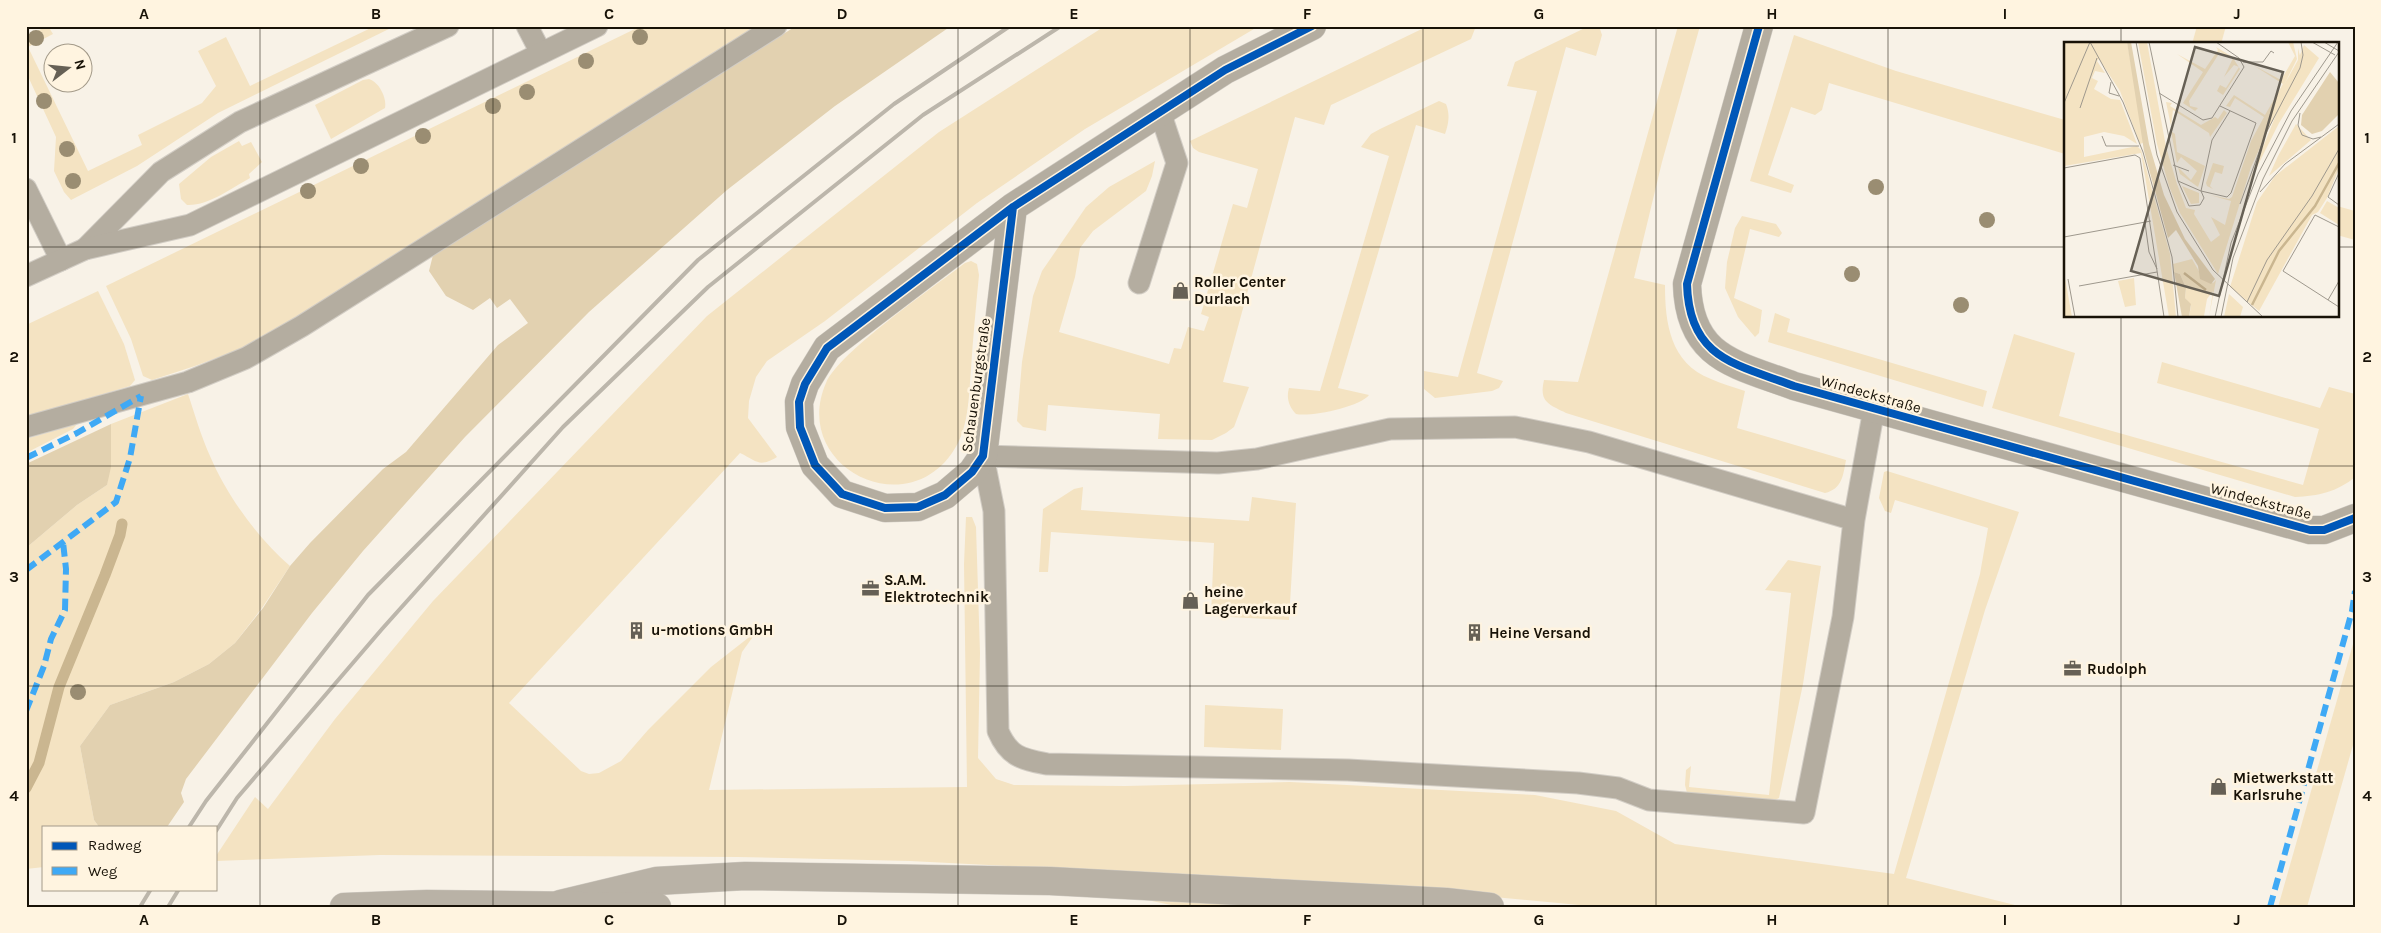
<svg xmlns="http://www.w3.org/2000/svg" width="2381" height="933" font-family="Karla,sans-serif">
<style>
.green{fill:#f4e3c2}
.forest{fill:#e2d1b0}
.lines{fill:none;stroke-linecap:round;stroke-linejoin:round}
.stream{stroke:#cab690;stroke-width:11}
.service-casing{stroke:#d2cdc5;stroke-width:23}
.minor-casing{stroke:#d2cdc5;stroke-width:29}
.trunk-casing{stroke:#d2cdc5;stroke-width:29}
.service{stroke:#b4ada0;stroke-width:21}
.minor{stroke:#b4ada0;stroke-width:28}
.trunk{stroke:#b9b2a6;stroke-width:28}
.rail{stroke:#bcb6ab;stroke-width:4}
.quiet{stroke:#3fa9f5;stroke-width:6;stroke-dasharray:12 6;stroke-linecap:butt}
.cycleway-casing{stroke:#fff4e0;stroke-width:11}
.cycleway{stroke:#0057b8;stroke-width:8}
.tree{fill:#9a8d72}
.grid{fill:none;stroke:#181207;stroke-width:1;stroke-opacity:0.55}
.labels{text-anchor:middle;stroke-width:5;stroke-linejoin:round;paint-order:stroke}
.poi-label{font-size:15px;font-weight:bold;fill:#181207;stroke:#fff4e0;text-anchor:start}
.street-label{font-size:15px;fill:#181207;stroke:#fff4e0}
.inset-river{fill:none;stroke:#cab690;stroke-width:2.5}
.inset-road{fill:none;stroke:#9e988d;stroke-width:1}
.view{fill:#666055;fill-opacity:0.15;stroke:#666055;stroke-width:2.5}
.inset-edge{fill:none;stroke:#181207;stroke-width:2.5}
.neatline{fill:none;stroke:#181207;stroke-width:2}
.grid-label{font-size:16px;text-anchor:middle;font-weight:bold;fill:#181207}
</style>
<rect width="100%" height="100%" fill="#f8f2e7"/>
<g class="green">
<polygon points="48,26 53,34 28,47 88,171 142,145 138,135 202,103 216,86 198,51 226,37 250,86 375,26 395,26 218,113 137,166 71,200 64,192 54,171 56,137 26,72 26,36"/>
<polygon points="641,26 757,26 270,334 240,349 195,366 152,380 143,376 131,339 106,286"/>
<path d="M1105 26H1259L1085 129 977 203 825 321 767 361 756 377 749 401 748 418 777 457C759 468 757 461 740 453L509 703 581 771 589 774 599 773 621 761 648 730 711 667 757 631 742 652 709 790 967 787 964 564 966 517H972L976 527 980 653 978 758 996 779 1014 785 1125 786 1290 782 1535 795 1616 811 1675 844 1894 874 1980 574 1988 528 1895 500 1891 513 1885 511 1879 498 1884 472 1887 471 2019 512 1985 610 1906 878 2023 907H1600L1355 884 910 861 738 857 380 855 216 861V856L255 797 268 809 335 719 433 601 707 316 939 132Z"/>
<polygon points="1428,26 1476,26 1471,39 1331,105 1324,125 1295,117 1223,382 1249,387 1234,427 1226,433 1212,440 1158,439 1160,414 1048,405 1046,431 1023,427 1017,421 1022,362 1033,296 1042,271 1086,207 1109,187 1155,161 1152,176 1146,191 1093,231 1080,248 1075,277 1059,332 1169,364 1174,348 1181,349 1188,327 1204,331 1209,317 1201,314 1233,204 1247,208 1258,169 1199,152 1193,148 1190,141"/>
<polygon points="1589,26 1599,26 1602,35 1596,56 1566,47 1477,373 1503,381 1499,388 1492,391 1435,398 1424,389 1424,371 1458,377 1537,91 1507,86 1515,62"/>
<path d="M1678 26H1700L1662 162 1634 278 1665 285C1665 323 1670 363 1711 379 1722 384 1734 387 1745 391L1737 428 1846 460C1843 476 1842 489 1825 493L1566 413C1548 404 1539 402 1544 380L1578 382Z"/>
<polygon points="2197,26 2226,26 2221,44 2192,44"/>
<polygon points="1794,35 1896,71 2065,120 2065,154 1829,83 1822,110 1815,115 1791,107 1768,175 1794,185 1791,193 1750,181"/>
<path d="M369 79C379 82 387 98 385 108L331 139 315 105 363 80Z"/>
<path d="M1439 101 1446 104C1450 114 1449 123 1445 134L1416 125 1338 388 1369 395C1360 407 1311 417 1296 414 1289 407 1286 398 1289 388L1320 391 1389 156 1361 147 1371 134 1380 129Z"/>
<path d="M239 141 242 146 251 142 262 162 249 174 250 178C232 188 208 206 187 205L181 199 179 184 211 157Z"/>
<polygon points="2337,206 2355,211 2355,240 2337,235"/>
<polygon points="1742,216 1776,224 1782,233 1779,237 1750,229 1734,298 1762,310 1759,333 1755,337 1738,317 1725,288 1727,262 1735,228"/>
<path d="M971 261 977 264 979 275C976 306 973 337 971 369 969 393 969 421 958 443 913 529 789 468 826 383 839 352 934 287 965 263Z"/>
<polygon points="98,291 124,344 135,380 130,386 26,417 26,325"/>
<polygon points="1775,313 1790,319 1787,332 1987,391 1983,407 1768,342"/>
<path d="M2014 334 2075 353 2059 416 2303 485 2319 429 2157 383 2162 362 2320 408 2329 387 2355 394V477C2337 492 2318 496 2295 497L1992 408Z"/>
<path d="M188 394C195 415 201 436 210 456 227 496 257 537 290 566L262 608 235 643 209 664 174 682 110 705 80 746 94 820 99 827H44V867L26 869V860H29L28 840H26V548L77 505 107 485 111 424Z"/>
<polygon points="77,424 73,429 26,453 26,439"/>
<polygon points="1083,487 1081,510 1249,521 1252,497 1296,503 1289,620 1211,616 1214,543 1051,532 1048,572 1039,572 1043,509 1074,489"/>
<polygon points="1788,560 1821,566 1803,684 1779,798 1771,802 1687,793 1685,785 1686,770 1691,766 1689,787 1769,795 1791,593 1765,590"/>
<polygon points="2355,637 2355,738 2307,907 2278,907"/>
<polygon points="1205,705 1283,709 1281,750 1204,747"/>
<polygon points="1142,899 1339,907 1181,907"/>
</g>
<g class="forest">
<polygon points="796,26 951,26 835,106 727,190 589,312 465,437 363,551 312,613 186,779 181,793 184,802 167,827 99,827 94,820 80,746 110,705 174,682 209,664 235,643 263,608 290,566 310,543 383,469 406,452 498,345 528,323 510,299 497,308 490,298 473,310 446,296 429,271 433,255"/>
<polygon points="111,424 111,467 107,485 77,505 26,548 26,464"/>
</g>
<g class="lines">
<polyline class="stream" points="26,788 39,763 59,687 105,575 120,535 122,524"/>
<defs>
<g id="service">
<polyline points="527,26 541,53"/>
<polyline points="26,189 61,260"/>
<polyline points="85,249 161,172 240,122 448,26"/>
<polyline points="26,276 85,249 190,225 597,26"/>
<polyline points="1139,283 1177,163 1160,112"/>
<polyline points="26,427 188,382 246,358 302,326 776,26"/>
<path d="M1854 520 1589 442 1515 427 1390 429 1257 459 1218 463 983 456 994 511 998 731C1009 757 1022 759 1047 764L1348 770 1578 783 1618 788 1649 800 1804 813 1843 617 1854 520 1874 409"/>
</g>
<g id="minor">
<path d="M1759 26 1687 284C1689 359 1736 364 1794 386L2310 530H2324L2355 518"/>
<polyline points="1013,207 983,456 972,472 945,495 918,507 885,508 842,494 815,465 800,427 799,402 805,384 827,348 1013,207 1225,70 1312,26"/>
</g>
<g id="trunk">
<polyline points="560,904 656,881 745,876 1050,881 1446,902 1490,907"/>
<polyline points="344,907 427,904 657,907"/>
</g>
</defs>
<use href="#service" class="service-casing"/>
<use href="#minor" class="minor-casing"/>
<use href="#trunk" class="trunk-casing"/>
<use href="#service" class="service"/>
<use href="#minor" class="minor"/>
<use href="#trunk" class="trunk"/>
<g class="rail">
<polyline points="189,827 206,801 368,595 698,260 894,104 1010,26"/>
<polyline points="216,831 237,798 382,629 563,427 708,287 923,115 1061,26"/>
<polyline points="140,907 151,889"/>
<polyline points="168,907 179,889"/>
</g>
<g class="quiet">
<polyline points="26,458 77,433 141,396"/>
<polyline points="26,570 116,502 130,458 141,396"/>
<polyline points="26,711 44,666 51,639 65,610 66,569 63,542"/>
<polyline points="2270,907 2352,611 2355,591"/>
</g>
<defs>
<g id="cycleway">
<path d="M1759 26 1687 284C1689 359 1736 364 1794 386L2310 530H2324L2355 518"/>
<polyline points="1013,207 983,456 972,472 945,495 918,507 885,508 842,494 815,465 800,427 799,402 805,384 827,348 1013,207 1225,70 1312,26"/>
</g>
</defs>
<use href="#cycleway" class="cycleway-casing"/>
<use href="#cycleway" class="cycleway"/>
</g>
<g class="tree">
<circle cx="640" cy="37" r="8"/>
<circle cx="36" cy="38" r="8"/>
<circle cx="586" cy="61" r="8"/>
<circle cx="527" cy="92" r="8"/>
<circle cx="44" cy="101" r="8"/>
<circle cx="493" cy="106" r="8"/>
<circle cx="423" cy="136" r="8"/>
<circle cx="67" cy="149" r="8"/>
<circle cx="361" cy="166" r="8"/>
<circle cx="73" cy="181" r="8"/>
<circle cx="1876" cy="187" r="8"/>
<circle cx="308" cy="191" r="8"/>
<circle cx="1987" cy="220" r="8"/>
<circle cx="1852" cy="274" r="8"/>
<circle cx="1961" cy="305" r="8"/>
<circle cx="78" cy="692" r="8"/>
</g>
<path class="grid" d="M260 26V907M493 26V907M725 26V907M958 26V907M1190 26V907M1423 26V907M1656 26V907M1888 26V907M2121 26V44M26 247H2065M2337 247H2355M2121 316V907M26 466H2355M26 686H2355"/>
<defs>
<symbol id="shop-bare" viewBox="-9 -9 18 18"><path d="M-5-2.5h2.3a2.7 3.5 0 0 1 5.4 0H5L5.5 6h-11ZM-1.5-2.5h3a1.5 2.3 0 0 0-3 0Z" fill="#666055" stroke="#fff4e0" stroke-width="2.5" paint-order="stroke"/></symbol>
<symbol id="office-bare" viewBox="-9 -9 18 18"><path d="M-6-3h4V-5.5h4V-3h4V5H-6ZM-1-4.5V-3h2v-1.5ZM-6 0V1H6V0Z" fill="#666055" stroke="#fff4e0" stroke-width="2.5" paint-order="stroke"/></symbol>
<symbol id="building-bare" viewBox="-9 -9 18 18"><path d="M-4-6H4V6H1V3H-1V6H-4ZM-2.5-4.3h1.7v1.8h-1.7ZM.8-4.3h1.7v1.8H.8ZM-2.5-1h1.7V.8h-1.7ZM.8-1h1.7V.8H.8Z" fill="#666055" stroke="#fff4e0" stroke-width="2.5" paint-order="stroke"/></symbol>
</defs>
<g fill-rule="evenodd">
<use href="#shop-bare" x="1168" y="278" width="25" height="25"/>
<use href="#office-bare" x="858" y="576" width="25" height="25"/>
<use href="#shop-bare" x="1178" y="588" width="25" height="25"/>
<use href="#building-bare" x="624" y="618" width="25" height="25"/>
<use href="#building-bare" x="1462" y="620" width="25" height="25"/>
<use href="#office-bare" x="2060" y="656" width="25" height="25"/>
<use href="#shop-bare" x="2206" y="774" width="25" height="25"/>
</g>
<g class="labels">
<g class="poi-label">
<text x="1194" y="287">Roller Center<tspan x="1194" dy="17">Durlach</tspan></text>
<text x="884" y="585">S.A.M.<tspan x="884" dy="17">Elektrotechnik</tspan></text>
<text x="1204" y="597">heine<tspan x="1204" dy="17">Lagerverkauf</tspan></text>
<text x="651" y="635">u-motions GmbH</text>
<text x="1489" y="638">Heine Versand</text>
<text x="2087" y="674">Rudolph</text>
<text x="2233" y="783">Mietwerkstatt<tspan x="2233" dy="17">Karlsruhe</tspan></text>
</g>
<g class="street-label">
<text transform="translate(976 385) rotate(-82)" y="5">Schauenburgstraße</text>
<text transform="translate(1871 394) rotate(16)" y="5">Windeckstraße</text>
<text transform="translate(2261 501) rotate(15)" y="5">Windeckstraße</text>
</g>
</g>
<g transform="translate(2064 42)">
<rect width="275" height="275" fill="#f8f2e7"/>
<path d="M0 0H63L81 100 76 102 56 49 35 17 33 19 41 31 31 29 28 36 34 39 30 47 47 57 56 58 73 102 60 94 40 90 20 95V115L73 104 77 108 106 212 112 275H105L77 111 0 124ZM74 0H83L102 105 113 142 122 166 131 168 130 172 147 200 156 193 147 175 161 183 167 159 146 153 165 157 168 155 187 99 200 75 171 56 166 65 162 64 170 53 201 73 219 42 189 23 217 38 231 14 224 0H229L233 17 220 43 234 18V6L237 18 187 125 154 232 116 171 105 144 93 102ZM240 3 255 16 215 81 183 145ZM152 5 167 14 165 16 156 10 125 59 126 64 134 66 131 69 119 61 139 30 113 12 141 27 154 8ZM169 16 176 27 159 53 153 49 156 43 162 46 175 25 170 23 160 35ZM102 60 108 61 106 64 137 83 151 75 154 77 160 68 163 71 146 95 145 91 109 68 107 84ZM232 82 247 98 205 134 214 114ZM275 84V126L263 156 254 170 248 173 195 269 166 245 193 160 211 134ZM107 89 111 92 113 110 141 124 134 145 116 132 114 125 127 138 133 129 117 115 113 121ZM149 121 160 124 158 132 151 130 146 144 149 147 143 144 142 141ZM118 144 135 151V161L127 162ZM263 159 275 166V183L256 171ZM128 217 136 231 149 241 152 238 145 275 149 249 143 257 140 274 125 275 127 264 121 256 122 246 116 232 110 230 109 222ZM0 228 1 236 8 275H0ZM70 236 72 263 61 265 54 239ZM165 252 179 265 176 275H160Z" fill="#f4e3c2"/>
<path d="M63 0H67L85 102 100 153 121 197 151 237 147 242 136 237 134 224 112 188 104 196 80 109ZM266 30 275 41V72L258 89 248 92 237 83 238 73ZM110 230 116 232 122 246 121 256 127 262 125 275H118Z" fill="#e2d1b0"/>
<path class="inset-river" d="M120 231 142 248M188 263 215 209 251 164 275 121"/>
<path class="inset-road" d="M26 0 59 60 79 110 108 215 114 275M72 0 93 113 113 170 149 228 199 275M85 0 114 139 125 164 136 163 140 156 137 149 114 139M248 0 271 13M260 0 275 9M179 20H199L207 9 210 11M47 40 45 51 55 54M95 51 139 78 148 76 180 25 175 16 152 0M0 61 26 0M156 64 192 81 167 151 163 155 137 149 148 98 166 69M16 66 33 16M236 71 234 83 238 93 249 97 257 95M38 94 42 104H75M109 123 125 129M0 126 71 113 76 116 100 275M275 131 264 155 275 163M196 150 221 122 275 82M176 162 202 91 236 26 239 13 237 0M81 181 85 210 93 227M275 185 251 173 219 229 275 265M0 195 87 179M4 237 11 275M15 244 93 230M264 258 275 239M183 260 203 218 248 154 275 107M151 275 167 201 194 132 227 69 274 0M157 275 169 216 199 137 228 79 275 10"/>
<path class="view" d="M131 5 219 30 155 254 67 229Z"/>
<rect width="275" height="275" class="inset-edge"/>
</g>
<rect width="2381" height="933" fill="none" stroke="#fff4e0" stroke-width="55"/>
<rect x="42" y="826" width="175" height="65" fill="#fff4e0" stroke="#a39a89"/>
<rect x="52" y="842" width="25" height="8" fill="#0057b8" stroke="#a39a89"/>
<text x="88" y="850" font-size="15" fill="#181207">Radweg</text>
<rect x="52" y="867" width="25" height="8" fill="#3fa9f5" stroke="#a39a89"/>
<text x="88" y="876" font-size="15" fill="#181207">Weg</text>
<g transform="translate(68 68) rotate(74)"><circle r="24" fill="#fff4e0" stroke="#a39a89"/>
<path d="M0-4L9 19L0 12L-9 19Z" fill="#666055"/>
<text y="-8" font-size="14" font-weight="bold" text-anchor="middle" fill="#181207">N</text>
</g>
<rect x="28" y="28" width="2326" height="878" class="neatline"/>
<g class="grid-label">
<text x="144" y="19">A</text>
<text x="376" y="19">B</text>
<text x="609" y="19">C</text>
<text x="842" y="19">D</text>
<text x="1074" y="19">E</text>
<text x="1307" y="19">F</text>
<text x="1539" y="19">G</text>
<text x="1772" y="19">H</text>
<text x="2005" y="19">I</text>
<text x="2237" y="19">J</text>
<text x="14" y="143">1</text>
<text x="2367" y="143">1</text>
<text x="14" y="362">2</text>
<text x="2367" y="362">2</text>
<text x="14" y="582">3</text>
<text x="2367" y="582">3</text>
<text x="14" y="801">4</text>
<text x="2367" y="801">4</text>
<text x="144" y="925">A</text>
<text x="376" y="925">B</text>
<text x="609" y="925">C</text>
<text x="842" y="925">D</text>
<text x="1074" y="925">E</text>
<text x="1307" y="925">F</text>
<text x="1539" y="925">G</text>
<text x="1772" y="925">H</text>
<text x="2005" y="925">I</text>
<text x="2237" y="925">J</text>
</g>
</svg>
